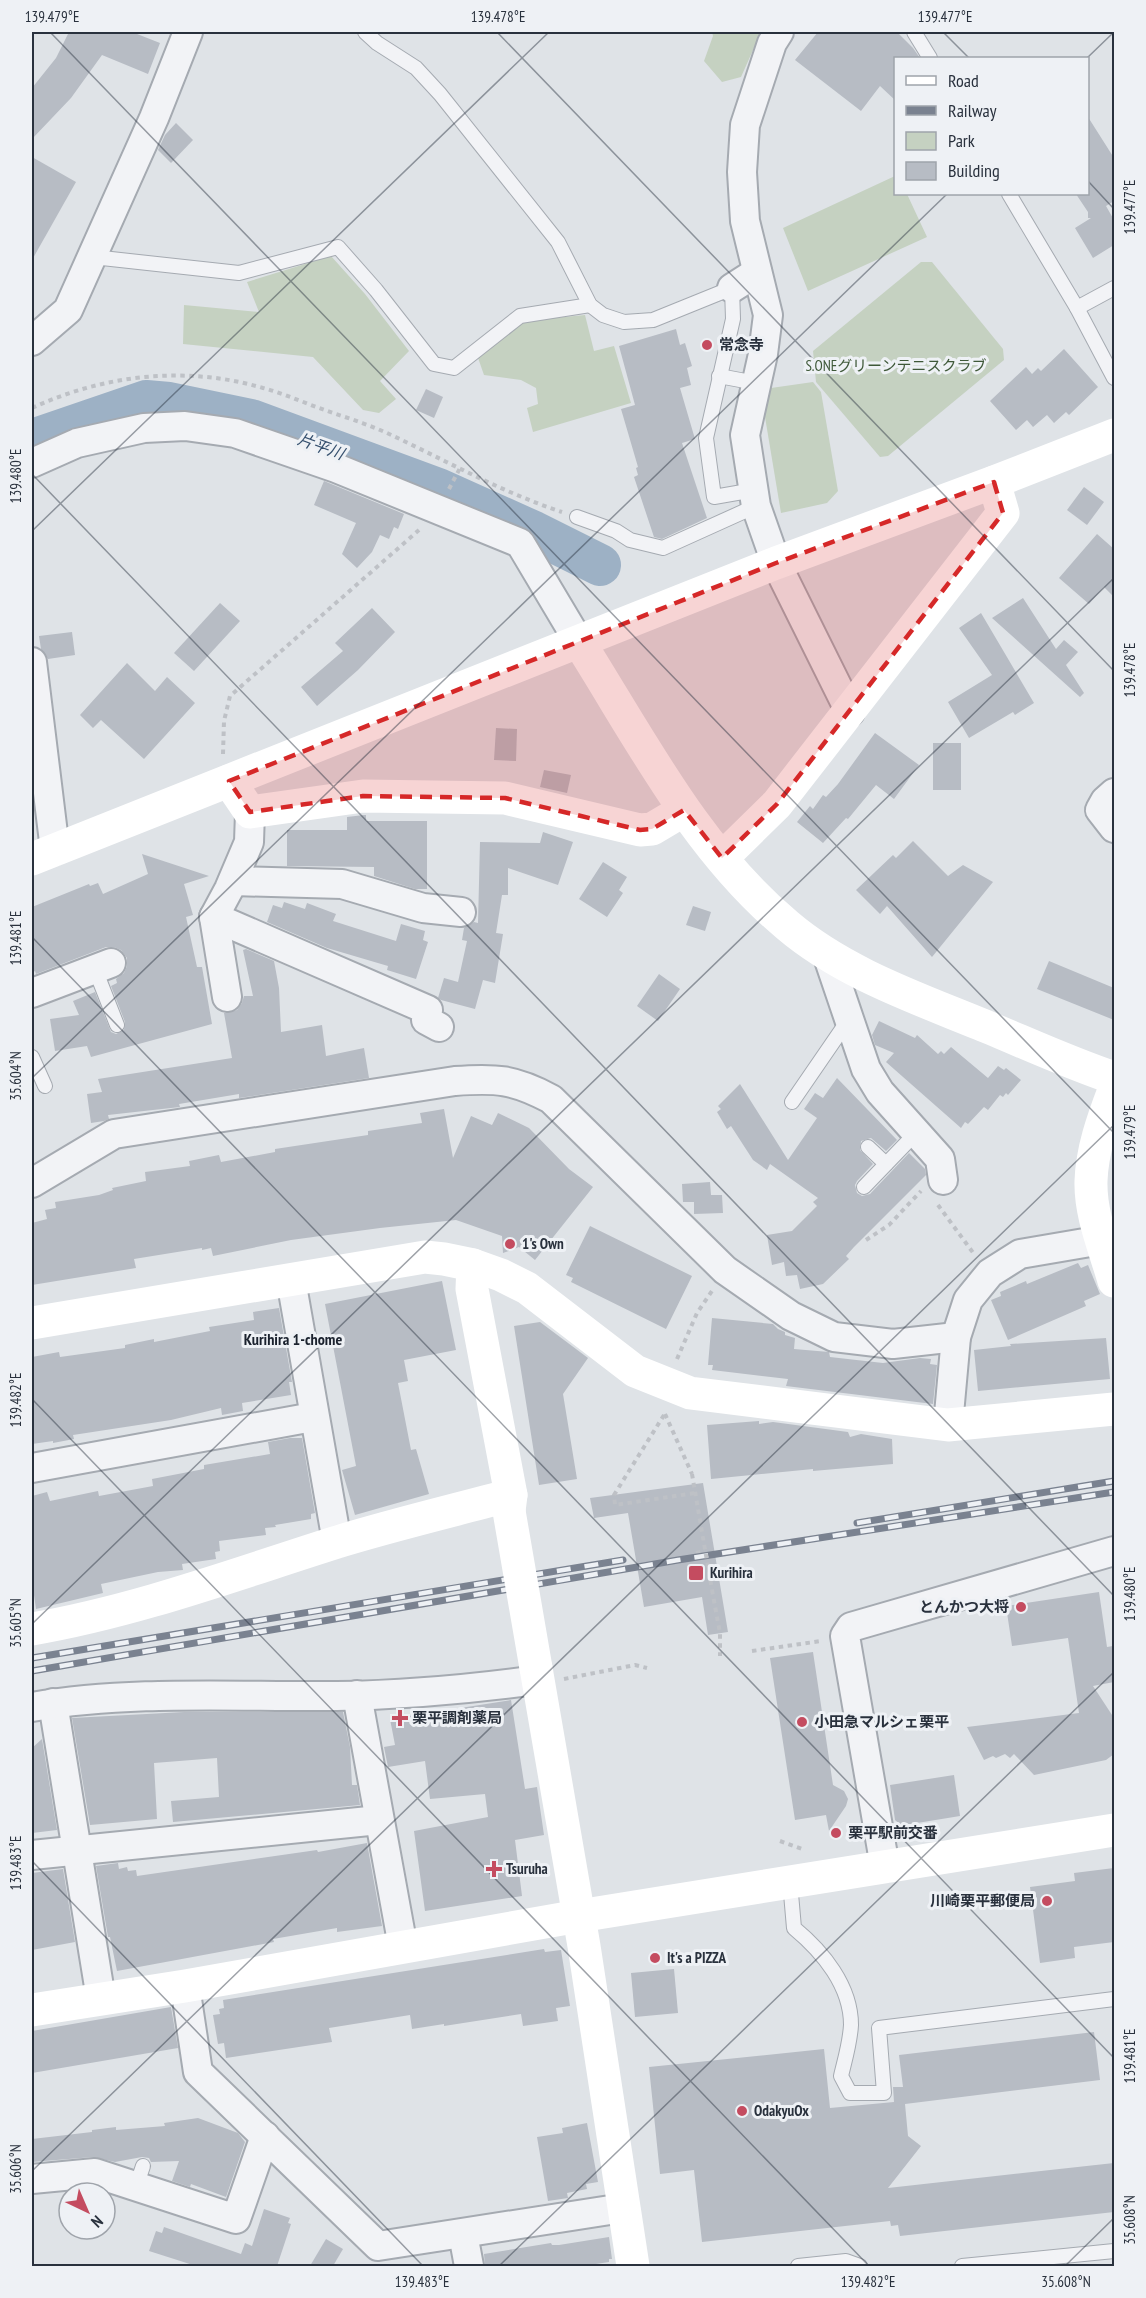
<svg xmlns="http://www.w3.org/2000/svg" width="1146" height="2298" font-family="'PT Sans Narrow','Noto Sans JP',sans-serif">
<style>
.green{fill:#c5d1c1}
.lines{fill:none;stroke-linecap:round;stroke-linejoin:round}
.river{stroke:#9db1c5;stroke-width:42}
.building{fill:#b7bcc4}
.lane-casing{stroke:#a5aab1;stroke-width:16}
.street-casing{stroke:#a5aab1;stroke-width:32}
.path{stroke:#bec1c6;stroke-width:4;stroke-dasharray:4.5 4.5;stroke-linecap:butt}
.lane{stroke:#f2f3f6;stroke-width:14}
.street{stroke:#f2f3f6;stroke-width:28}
.secondary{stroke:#fff;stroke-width:33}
.rail-casing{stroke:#7a8290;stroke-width:7}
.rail{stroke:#eef1f5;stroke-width:4.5;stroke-dasharray:14;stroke-linecap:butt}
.path-bridge{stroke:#bec1c6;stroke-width:4;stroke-dasharray:4.5 4.5;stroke-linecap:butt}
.secondary-bridge{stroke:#fff;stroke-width:33}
.marked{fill:#d62828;fill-opacity:0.2;stroke:#d62828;stroke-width:4.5;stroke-dasharray:12 8;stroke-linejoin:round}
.ticks{fill:none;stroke:#29313d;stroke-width:1.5;stroke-opacity:0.45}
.poi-dot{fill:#c44c60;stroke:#eef1f5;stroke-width:2}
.labels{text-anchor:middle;stroke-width:6;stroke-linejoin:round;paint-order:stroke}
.poi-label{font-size:15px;font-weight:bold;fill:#29313d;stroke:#eef1f5;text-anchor:start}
.park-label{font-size:15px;fill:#3e5838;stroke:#eef1f5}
.water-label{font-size:16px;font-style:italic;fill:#36506e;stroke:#eef1f5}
.neighbourhood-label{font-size:16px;font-weight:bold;fill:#1b222e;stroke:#eef1f5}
.neatline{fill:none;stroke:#29313d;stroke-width:2}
.ticks-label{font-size:15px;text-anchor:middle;fill:#29313d}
</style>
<rect width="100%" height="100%" fill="#dfe3e7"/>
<g class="green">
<polygon points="712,32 761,32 741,77 722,82 704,61 713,36"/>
<polygon points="895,176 896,194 907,194 927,237 808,291 783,228"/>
<polygon points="331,256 365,294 409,351 380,381 396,399 379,413 363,410 313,357 183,344 184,305 259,312 247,282"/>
<polygon points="921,262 932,262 1003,349 1004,360 888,456 880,457 816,382 813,351"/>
<polygon points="585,315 594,351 614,346 631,403 533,432 527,408 538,404 536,388 521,380 484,375 477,355 510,327 533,320"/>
<polygon points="813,382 821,392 838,491 827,503 781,513 764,411 771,388"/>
</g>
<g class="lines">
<polyline class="river" points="32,440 146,401 169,403 251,420 438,489 534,532 600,565"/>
</g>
<g class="building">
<polygon points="69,32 132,32 160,43 148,74 102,55 71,98 32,139 32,88 56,58"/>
<polygon points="818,32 897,32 913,48 920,58 896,58 896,101 880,86 861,111 795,60"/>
<polygon points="1088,117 1114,158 1114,201 1106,206 1114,220 1114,245 1093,258 1075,228 1091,218 1088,218 1088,212 1076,194 1088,194"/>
<polygon points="176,123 193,140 171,163 158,150 165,135"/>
<polygon points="32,157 76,182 32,260"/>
<polygon points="676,329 680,345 685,343 692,366 687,368 691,385 680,388 695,439 682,443 707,518 662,539 654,537 634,477 638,475 636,468 638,467 621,409 635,405 619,346"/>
<polygon points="1064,349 1098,387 1069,415 1066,412 1054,423 1047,415 1033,427 1027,420 1016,430 990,401 1026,367 1032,374 1038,368 1041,371"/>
<polygon points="426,389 443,397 434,418 416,410"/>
<polygon points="324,481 404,514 398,529 394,527 389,539 380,535 372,552 357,568 342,554 356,523 314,505"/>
<polygon points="1084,487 1104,502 1087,525 1067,510"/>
<polygon points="1097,534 1114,549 1114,597 1104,587 1089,604 1059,578"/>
<polygon points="1023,598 1056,649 1064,640 1078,652 1066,665 1084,693 1080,697 992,618"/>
<polygon points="220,603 240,621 194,671 174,653"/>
<polygon points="372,608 395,632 358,670 317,706 301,687 343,651 335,643"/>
<polygon points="981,613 1034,703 1015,715 1013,712 969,738 948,702 992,675 959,628"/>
<polygon points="72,632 75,655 48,659 41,649 39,636"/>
<polygon points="127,663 155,691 167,677 195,703 144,759 101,720 93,728 80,715"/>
<polygon points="496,728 517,729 516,761 494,760"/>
<polygon points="875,733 919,765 894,799 876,785 848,819 846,818 823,843 797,822 810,806 813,809 823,795 826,797 838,784"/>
<rect x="933" y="743" width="28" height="47"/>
<polygon points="544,770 571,775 567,793 540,787"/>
<polygon points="364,815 366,815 366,821 427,821 427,889 415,889 374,876 374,867 287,866 287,830 347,830 347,817"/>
<polygon points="543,832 573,842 558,885 508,868 508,895 502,895 496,933 503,934 495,983 483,980 475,1009 441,1000 438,998 444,978 458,982 467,941 462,940 464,928 474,922 478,923 480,842 540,843"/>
<polygon points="913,841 948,876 963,865 993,882 932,957 887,906 880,914 856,890 893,855 896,858"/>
<polygon points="142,854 209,876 184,884 193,915 186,917 197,967 202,967 212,1024 91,1057 87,1046 55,1051 50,1019 79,1015 73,1001 95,992 111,1032 116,1034 124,1030 125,1022 111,986 117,983 116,979 124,973 127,966 127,958 121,950 114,947 106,947 36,974 35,971 32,973 32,907 89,884 90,886 98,883 103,894 148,874"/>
<polygon points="603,862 627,877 619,890 623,893 607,917 579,899"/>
<polygon points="284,902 305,909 307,903 336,914 333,921 396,941 401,924 425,931 423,940 428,942 416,979 387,970 388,966 327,948 267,922 273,905 282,908"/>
<polygon points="693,906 711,912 705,931 686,925"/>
<polygon points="246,949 274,961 279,988 281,1032 322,1025 326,1056 364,1048 369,1078 239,1098 239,1094 179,1104 180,1107 108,1115 109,1119 104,1121 91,1123 87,1094 102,1092 98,1079 232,1058 224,1013 237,1010 242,1003 244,996 253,996 243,950"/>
<polygon points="1049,961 1114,988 1114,1020 1037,989"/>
<polygon points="659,974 680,989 658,1021 637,1006"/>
<polygon points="879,1021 915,1038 917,1035 938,1054 941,1051 944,1054 951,1047 988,1078 998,1066 1004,1070 1006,1068 1021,1080 1008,1095 1006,1093 1003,1097 1000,1095 988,1110 984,1107 968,1124 965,1122 961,1128 886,1062 894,1053 875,1045 872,1035"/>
<polygon points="837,1078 897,1140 886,1151 871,1138 861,1141 860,1150 873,1164 857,1181 855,1185 857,1193 862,1196 870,1194 909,1153 925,1169 926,1175 854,1247 846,1256 849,1259 823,1284 800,1289 797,1275 786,1276 784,1262 772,1265 767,1235 792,1231 817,1206 813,1202 818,1198 770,1164 767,1170 753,1160 731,1126 727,1129 717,1112 721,1109 718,1106 740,1084 788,1160 817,1118 804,1109 815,1093 823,1098"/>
<polygon points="444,1109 453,1158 471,1116 492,1125 498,1113 529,1128 569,1169 593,1187 535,1260 519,1247 503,1253 502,1236 456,1220 380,1228 291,1240 213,1256 211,1248 202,1250 202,1248 134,1259 136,1268 32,1285 32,1223 47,1219 45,1210 56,1208 55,1202 99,1195 113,1190 112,1188 146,1181 145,1172 190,1166 189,1161 219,1155 221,1162 275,1152 275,1149 368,1135 368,1131 422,1123 420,1113"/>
<polygon points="710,1182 711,1195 722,1195 723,1213 694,1214 694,1202 683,1202 682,1184"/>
<polygon points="590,1226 692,1276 666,1329 571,1282 573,1278 566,1275"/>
<polygon points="1078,1263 1081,1268 1088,1265 1100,1294 1084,1301 1086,1306 1008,1340 991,1300 1001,1296 1000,1292 1026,1281 1027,1284"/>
<polygon points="442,1281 456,1350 404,1360 408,1381 398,1383 411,1450 416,1449 429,1494 355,1515 342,1470 356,1466 325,1304"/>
<polygon points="279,1308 292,1382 289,1382 291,1395 242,1403 243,1411 222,1415 221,1408 171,1420 73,1435 74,1439 53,1443 53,1441 32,1444 32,1357 59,1352 60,1357 125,1348 125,1345 154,1339 154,1342 210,1331 209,1327 254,1320 253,1312"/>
<polygon points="712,1318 773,1324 778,1329 785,1332 785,1335 795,1338 794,1349 829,1352 830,1357 883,1363 920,1358 931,1359 930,1364 937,1365 933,1404 786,1386 788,1379 712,1370 713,1365 708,1365"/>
<polygon points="540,1322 588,1358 563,1394 577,1479 539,1485 514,1326"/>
<polygon points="1106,1338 1110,1379 978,1391 974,1350 1011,1346 1010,1344"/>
<polygon points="759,1421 759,1424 773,1422 848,1432 850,1437 861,1434 892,1439 893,1464 813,1471 813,1469 711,1479 707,1425"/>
<polygon points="290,1438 302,1438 315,1513 311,1514 311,1519 275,1525 276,1527 265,1528 266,1535 219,1541 220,1551 215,1552 216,1559 182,1564 183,1570 158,1572 101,1584 103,1593 36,1609 32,1581 32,1496 47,1492 50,1501 98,1491 99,1496 153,1486 152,1479 204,1469 204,1465 270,1454 268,1442"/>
<polygon points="703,1483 728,1632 708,1635 702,1597 644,1607 628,1513 594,1518 590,1498"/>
<polygon points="1099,1592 1107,1647 1113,1646 1114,1682 1093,1686 1114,1718 1114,1754 1106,1760 1034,1775 1014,1754 1010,1758 1005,1754 996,1758 993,1756 984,1760 967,1727 1079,1713 1068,1638 1012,1646 1006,1606"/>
<polygon points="813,1652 833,1785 844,1791 848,1799 846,1806 829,1831 826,1815 795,1820 770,1658"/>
<polygon points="511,1700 525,1789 537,1787 544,1835 515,1840 522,1896 425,1911 414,1831 488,1817 485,1794 430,1799 425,1761 388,1767 384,1747 395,1745 390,1719"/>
<polygon points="184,1712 343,1712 350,1747 352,1785 357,1785 360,1805 173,1822 171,1801 219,1797 217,1758 154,1763 157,1819 90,1825 72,1718"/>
<polygon points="42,1739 57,1830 32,1833 32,1748"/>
<polygon points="954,1775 960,1816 911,1824 906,1829 895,1820 890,1785"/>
<polygon points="367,1843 382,1926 337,1932 337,1928 273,1939 274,1942 117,1971 110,1937 108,1937 96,1866 118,1863 119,1869 127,1867 128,1871 136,1870 137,1876 317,1850 318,1852"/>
<polygon points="1114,1868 1114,1942 1074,1947 1075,1958 1040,1963 1030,1887 1075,1881 1074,1873"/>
<polygon points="63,1869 75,1942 32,1950 32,1873"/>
<polygon points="544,1949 545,1952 561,1950 570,2006 556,2008 558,2021 523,2026 521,2014 444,2026 444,2024 412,2029 410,2015 329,2028 332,2042 226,2058 224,2043 218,2044 213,2015 220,2014 219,2009 224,2008 223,2000"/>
<polygon points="674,1969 678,2013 635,2017 631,1973"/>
<polygon points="171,2007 178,2048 32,2073 32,2031"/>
<polygon points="1094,2032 1100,2080 905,2104 908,2136 921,2146 888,2188 1114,2163 1114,2212 900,2236 898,2225 891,2226 890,2221 702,2242 694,2170 660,2174 649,2067 824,2049 830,2108 894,2102 893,2087 903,2087 899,2055"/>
<polygon points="198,2118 238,2133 245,2142 226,2197 191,2184 190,2187 172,2181 179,2161 151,2162 149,2158 142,2157 115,2162 93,2157 32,2162 32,2139 92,2132 92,2130 116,2127 116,2130 165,2126 164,2123"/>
<polygon points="587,2123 598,2182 586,2184 587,2189 567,2193 568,2198 548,2201 537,2137 563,2133 562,2128"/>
<polygon points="264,2209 290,2218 288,2223 291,2224 277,2266 196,2266 149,2251 156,2231 162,2233 164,2227 241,2254 245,2243 252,2246"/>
<polygon points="609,2237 612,2259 609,2259 609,2262 583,2266 485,2266 484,2254 551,2243 552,2245 559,2245"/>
<polygon points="326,2239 343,2249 333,2266 310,2266"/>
</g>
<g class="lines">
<defs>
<g id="lane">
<polyline points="365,32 377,43 416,68 440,94 558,242 590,305 603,315 624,322 653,320 732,288 733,319 706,438 714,497 754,490"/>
<polyline points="914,32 930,58"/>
<polyline points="1009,194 1077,308 1114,378"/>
<polyline points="93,257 239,273 338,247 376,290 434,364 454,368 520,316 590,305"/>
<polyline points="1077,308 1114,288"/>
<polyline points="719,376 756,383"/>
<polyline points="577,517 616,531 630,540 663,548 756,506"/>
<polyline points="95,969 117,1025"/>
<polyline points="32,1057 45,1086"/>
<polyline points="792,1102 849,1019"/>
<polyline points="868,1147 886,1164"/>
<polyline points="864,1187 917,1132"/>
<path d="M790 1882 794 1928C823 1952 851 1986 851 2025 850 2043 845 2059 841 2076L850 2093H884L879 2028 1114 1999"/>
<polyline points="136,2187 143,2166"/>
<polyline points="798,2266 846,2261 860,2266"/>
<polyline points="962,2266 1114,2251"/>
</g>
<g id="street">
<polyline points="779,32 772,43 745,125 742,172 745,221 768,315 763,354 745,435 756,506 776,563 850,712"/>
<polyline points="732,288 757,272"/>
<polyline points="32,341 68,310 154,118 188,32"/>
<polyline points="32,463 77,443 144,428 185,426 235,433 336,468 520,543 579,642"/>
<polyline points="32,662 55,850"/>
<polyline points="1114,793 1105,801 1100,810 1114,828"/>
<polyline points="233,881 342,884 423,908 461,912"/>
<polyline points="214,917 428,1010 426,1020 439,1027"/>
<polyline points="827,954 866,1069 880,1092 940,1159 943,1180"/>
<polyline points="32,993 111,963"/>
<polyline points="227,997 214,917 229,889 249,842 250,812"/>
<path d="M32 1183 114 1134 455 1081C496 1078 514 1079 551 1099L725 1270 791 1316 834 1337 893 1344 956 1337"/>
<polyline points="291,1280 337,1542"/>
<polyline points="948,1425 956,1337 968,1300 990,1273 1020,1254 1102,1240"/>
<polyline points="32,1468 313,1417"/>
<polyline points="357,1695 403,1947"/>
<polyline points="53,1703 101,1999"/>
<path d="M32 1707C132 1690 235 1697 337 1696 404 1695 471 1689 537 1680"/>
<polyline points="32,1855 379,1820"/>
<polyline points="885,1867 845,1636 851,1627 1114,1551"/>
<polyline points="185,1986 198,2072 378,2246 623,2208"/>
<polyline points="32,2179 95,2173 236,2219 265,2136"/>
<polyline points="463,2234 469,2266"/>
</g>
</defs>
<use href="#lane" class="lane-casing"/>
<use href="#street" class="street-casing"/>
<g class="path">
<path d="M32 408C103 375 186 365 263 388 282 393 300 401 319 408 341 416 365 423 387 433 445 460 501 492 562 512"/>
<polyline points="449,489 460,468"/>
<polyline points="223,754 224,721 230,696 419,530"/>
<polyline points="938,1205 974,1254"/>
<polyline points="866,1240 889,1225 921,1191"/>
<polyline points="677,1359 697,1313 712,1291"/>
<polyline points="665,1414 692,1474"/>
<polyline points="664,1415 614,1495 615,1505 695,1493"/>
<polyline points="696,1553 705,1551"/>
<polyline points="712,1590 720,1633 720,1656"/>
<polyline points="752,1651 821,1641"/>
<polyline points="564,1679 635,1665 647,1668"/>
<polyline points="780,1841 805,1850"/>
</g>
<use href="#lane" class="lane"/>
<use href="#street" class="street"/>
<g class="secondary">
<path d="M579 642C641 740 696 849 787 925 842 972 914 997 980 1024 1024 1042 1069 1063 1114 1078"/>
<polyline points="229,781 250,812 363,796 505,798 640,830 652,829 684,810"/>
<polyline points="722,858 777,804 1003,513 994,482"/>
<polyline points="32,859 776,563 994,482 1114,435"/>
<path d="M1114 1090C1103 1119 1092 1150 1091 1181 1090 1215 1105 1249 1114 1281"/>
<polyline points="473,1265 472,1289 511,1495 509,1511"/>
<polyline points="32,1323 425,1257 444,1259 473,1265 501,1275 527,1288 635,1371 690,1393 948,1425 1114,1409"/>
<path d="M32 1629C136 1611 233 1575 334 1543 392 1525 452 1511 511 1495"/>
<polyline points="536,1668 584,1946 633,2266"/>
<polyline points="32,2010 185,1986 579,1916 1114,1830"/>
</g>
<defs>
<g id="rail">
<polyline points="857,1523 1114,1481"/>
<polyline points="32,1658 623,1560"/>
<polyline points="32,1671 678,1560 1114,1492"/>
</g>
</defs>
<use href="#rail" class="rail-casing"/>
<use href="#rail" class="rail"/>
<polyline class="path-bridge" points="692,1474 712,1590"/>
<polyline class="secondary-bridge" points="509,1511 536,1668"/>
</g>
<path class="marked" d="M994 482 1003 513 777 804 722 858 684 810 652 829 640 830 505 798 363 796 250 812 229 781 776 563Z"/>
<path class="ticks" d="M50 32 1114 1133M497 32 1114 671M943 32 969 58M1087 58 1114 32M1088 181 1114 209M32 474 1114 1596M32 531 549 32M32 937 1114 2058M32 1078 947 194M32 1399 869 2266M32 1624 1114 578M32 1861 423 2266M32 2171 1114 1125M499 2266 1114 1672M1065 2266 1114 2218"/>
<g class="poi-dot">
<circle cx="707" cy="345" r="6"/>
<circle cx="510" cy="1244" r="6"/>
<rect x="688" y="1565" width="16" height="16" rx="3"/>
<circle cx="1021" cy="1607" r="6"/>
<path d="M397 1709h6v6h6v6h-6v6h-6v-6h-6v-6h6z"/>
<circle cx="802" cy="1722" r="6"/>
<circle cx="836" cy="1833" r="6"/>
<path d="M491 1860h6v6h6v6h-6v6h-6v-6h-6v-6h6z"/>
<circle cx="1047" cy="1901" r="6"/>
<circle cx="655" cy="1958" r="6"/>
<circle cx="742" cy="2111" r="6"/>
</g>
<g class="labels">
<g class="poi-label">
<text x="719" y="350">常念寺</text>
<text x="522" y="1249">1's Own</text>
<text x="710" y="1578">Kurihira</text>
<text x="1009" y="1612" text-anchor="end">とんかつ大将</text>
<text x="412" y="1723">栗平調剤薬局</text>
<text x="814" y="1727">小田急マルシェ栗平</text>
<text x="848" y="1838">栗平駅前交番</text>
<text x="506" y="1874">Tsuruha</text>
<text x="1035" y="1906" text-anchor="end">川崎栗平郵便局</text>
<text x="667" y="1963">It's a PIZZA</text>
<text x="754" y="2116">OdakyuOx</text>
</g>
<g class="park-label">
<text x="896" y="371">S.ONEグリーンテニスクラブ</text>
</g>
<g class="water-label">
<text transform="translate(321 446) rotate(20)" y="6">片平川</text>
</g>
<g class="neighbourhood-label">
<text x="293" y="1345">Kurihira 1-chome</text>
</g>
</g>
<rect width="1146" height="2298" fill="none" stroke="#eef1f5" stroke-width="66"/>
<rect x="894" y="57" width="195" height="138" fill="#eef1f5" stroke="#9fa4ab" stroke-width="1.5"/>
<rect x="906" y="76" width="30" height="9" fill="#ffffff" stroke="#9fa4ab" stroke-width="1.5"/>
<text x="948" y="87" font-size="18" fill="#29313d">Road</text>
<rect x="906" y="106" width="30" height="9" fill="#7a8290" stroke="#9fa4ab" stroke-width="1.5"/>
<text x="948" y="117" font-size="18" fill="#29313d">Railway</text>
<rect x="906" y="132" width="30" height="18" fill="#c5d1c1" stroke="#9fa4ab" stroke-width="1.5"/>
<text x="948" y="147" font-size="18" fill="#29313d">Park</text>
<rect x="906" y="162" width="30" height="18" fill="#b7bcc4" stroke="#9fa4ab" stroke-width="1.5"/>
<text x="948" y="177" font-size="18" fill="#29313d">Building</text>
<g transform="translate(87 2211) rotate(136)"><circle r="28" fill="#eef1f5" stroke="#9fa4ab" stroke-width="1.5"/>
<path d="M0-4.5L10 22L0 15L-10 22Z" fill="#c44c60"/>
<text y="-9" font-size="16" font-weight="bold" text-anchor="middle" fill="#29313d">N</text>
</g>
<rect x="33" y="33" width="1080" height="2232" class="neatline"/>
<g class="ticks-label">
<text x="52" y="22">139.479°E</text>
<text x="498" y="22">139.478°E</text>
<text x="945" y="22">139.477°E</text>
<text transform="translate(1130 207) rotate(-90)" y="5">139.477°E</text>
<text transform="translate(16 476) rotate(-90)" y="5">139.480°E</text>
<text transform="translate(1130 670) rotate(-90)" y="5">139.478°E</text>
<text transform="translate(16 938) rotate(-90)" y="5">139.481°E</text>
<text transform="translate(16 1076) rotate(-90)" y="5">35.604°N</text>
<text transform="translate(1130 1132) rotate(-90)" y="5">139.479°E</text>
<text transform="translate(16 1400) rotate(-90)" y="5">139.482°E</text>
<text transform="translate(1130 1594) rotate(-90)" y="5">139.480°E</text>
<text transform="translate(16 1623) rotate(-90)" y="5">35.605°N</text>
<text transform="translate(16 1863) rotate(-90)" y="5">139.483°E</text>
<text transform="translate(1130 2056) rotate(-90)" y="5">139.481°E</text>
<text transform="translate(16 2169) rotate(-90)" y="5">35.606°N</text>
<text transform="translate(1130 2220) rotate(-90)" y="5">35.608°N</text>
<text x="422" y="2287">139.483°E</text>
<text x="868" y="2287">139.482°E</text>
<text x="1066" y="2287">35.608°N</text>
</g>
</svg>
